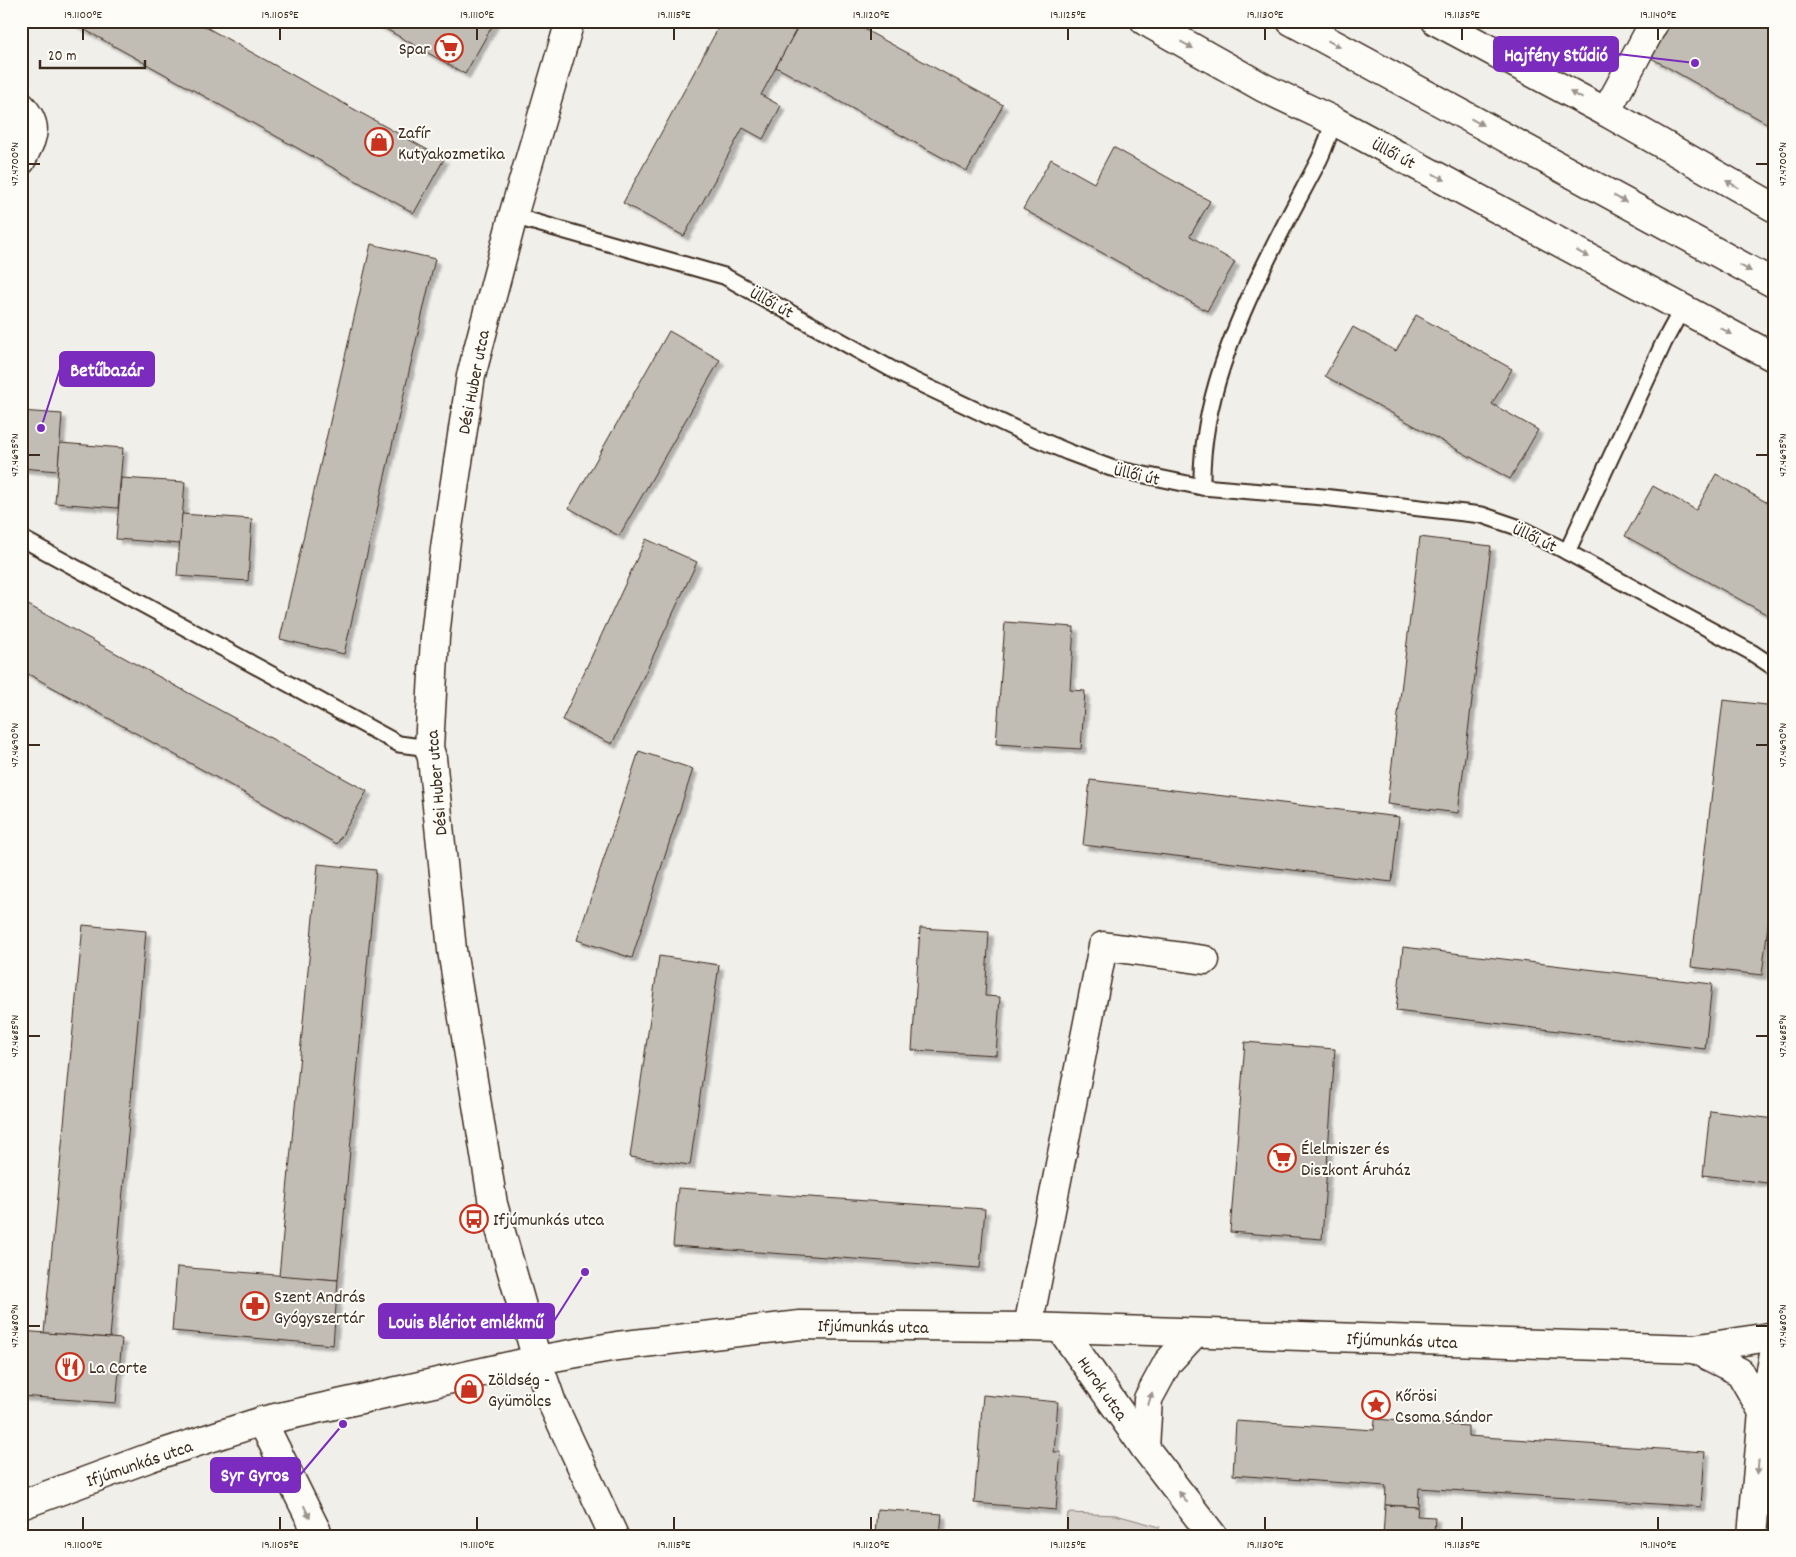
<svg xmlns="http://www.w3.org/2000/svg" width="1796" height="1557" font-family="Dekko,sans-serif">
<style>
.green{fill:#d7d2cc;stroke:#897e75}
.building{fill:#c1bcb4;stroke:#3b2a1e;filter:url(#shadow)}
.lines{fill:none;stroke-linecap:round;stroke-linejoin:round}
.service-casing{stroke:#3b2a1e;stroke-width:19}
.minor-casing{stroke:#3b2a1e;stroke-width:31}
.primary-casing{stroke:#3b2a1e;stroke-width:31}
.service{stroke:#fdfcf7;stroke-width:15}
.minor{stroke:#fdfcf7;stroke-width:28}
.primary{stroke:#fdfcf7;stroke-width:28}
.oneway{fill:#9c938a}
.ticks{fill:none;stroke:#3b2a1e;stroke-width:2}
.labels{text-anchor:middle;stroke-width:4;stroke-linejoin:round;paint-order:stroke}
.poi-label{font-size:18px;fill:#3b2a1e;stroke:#fdfcf7;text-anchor:start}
.street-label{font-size:18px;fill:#3b2a1e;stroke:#fdfcf7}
.leader{fill:none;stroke:#7b2cbf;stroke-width:2}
.callout-dot{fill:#7b2cbf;stroke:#fdfcf7;stroke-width:2}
.callout{fill:#7b2cbf;stroke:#7b2cbf;stroke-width:2}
.callout-label{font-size:19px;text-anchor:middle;font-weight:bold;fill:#fff}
.neatline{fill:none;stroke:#3b2a1e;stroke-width:2}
.ticks-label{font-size:12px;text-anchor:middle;fill:#3b2a1e}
</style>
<defs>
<filter id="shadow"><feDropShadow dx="4.5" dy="4.5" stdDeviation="1" flood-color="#0004"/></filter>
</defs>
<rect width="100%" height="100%" fill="#f1efea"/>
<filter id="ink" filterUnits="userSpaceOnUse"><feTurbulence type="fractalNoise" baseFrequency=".02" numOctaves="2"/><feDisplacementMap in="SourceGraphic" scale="10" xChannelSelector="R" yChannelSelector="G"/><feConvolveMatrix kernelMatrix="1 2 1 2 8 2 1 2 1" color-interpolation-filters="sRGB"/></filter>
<g filter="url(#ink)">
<polygon class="green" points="1068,1513 1116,1515 1160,1527 1153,1536 1066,1536"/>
<g class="building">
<polygon points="69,21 195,21 444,159 414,213"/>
<polygon points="372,21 495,21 465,74"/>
<polygon points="722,21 801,21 761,95 781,106 763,139 743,128 684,236 623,203"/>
<polygon points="801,21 849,21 1003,105 967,171 776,67"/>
<polygon points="1672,21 1775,21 1775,51 1771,58 1775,60 1775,128 1651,58"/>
<polygon points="1113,147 1210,201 1190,236 1235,262 1207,311 1023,209 1051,159 1094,183"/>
<polygon points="371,244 435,259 344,654 280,639"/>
<polygon points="1416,315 1512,369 1492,404 1538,430 1510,479 1325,376 1353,327 1396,351"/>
<polygon points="669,331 720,360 619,536 569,508"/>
<polygon points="21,411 62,414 58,471 21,468"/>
<polygon points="60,443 123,448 118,508 55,503"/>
<polygon points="1716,474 1775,507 1775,619 1625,536 1653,486 1696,510"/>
<polygon points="121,478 185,482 180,544 116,539"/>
<polygon points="182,514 252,519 248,581 177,576"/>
<polygon points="1420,537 1491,546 1458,813 1387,804"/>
<polygon points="646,539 697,562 612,744 562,720"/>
<polygon points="21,601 367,791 337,844 21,670"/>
<polygon points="1005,622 1074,627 1070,690 1085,691 1081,749 996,744"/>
<polygon points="1723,700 1775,706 1775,867 1762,975 1691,967"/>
<polygon points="639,751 693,769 632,958 577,940"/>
<polygon points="1090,780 1399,817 1392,882 1083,845"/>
<polygon points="318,864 376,870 338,1280 279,1276"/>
<polygon points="83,925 146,931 110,1338 44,1333"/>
<polygon points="920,928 989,932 985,996 1000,997 996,1055 912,1050"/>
<polygon points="1403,947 1712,984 1705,1049 1396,1011"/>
<polygon points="659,956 719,965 690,1165 630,1157"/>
<polygon points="1245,1042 1335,1049 1322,1239 1230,1232"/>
<polygon points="1710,1111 1775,1119 1775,1184 1703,1175"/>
<polygon points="678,1188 985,1209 980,1268 673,1246"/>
<polygon points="177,1267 338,1280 333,1345 172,1331"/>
<polygon points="21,1331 122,1339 116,1403 21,1396"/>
<polygon points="983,1395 1058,1402 1054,1452 1061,1452 1056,1510 974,1503"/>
<polygon points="1375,1419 1468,1426 1468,1436 1705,1452 1701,1507 1419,1488 1418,1507 1385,1505 1386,1486 1233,1475 1236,1421 1374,1430"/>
<polygon points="1385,1505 1418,1507 1417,1516 1435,1517 1434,1536 1383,1536"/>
<polygon points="877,1509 942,1514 940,1536 875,1536"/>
</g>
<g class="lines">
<defs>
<g id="service">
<polyline points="513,216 724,276 904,376 1024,433 1068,452 1111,468 1202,487 1323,497 1482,515 1517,527 1558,547 1751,652 1775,668"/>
<path d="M1202 487C1200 405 1235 324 1271 252 1286 221 1303 191 1319 160 1325 148 1329 134 1334 121"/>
<polyline points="21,538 399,744 429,748"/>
<polyline points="1567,552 1664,342 1683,307"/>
</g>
<g id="minor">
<polyline points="570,21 513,216 471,376 445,548 435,637 429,748 432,758 452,950 493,1204 537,1360 552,1403 614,1536"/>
<polyline points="1145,21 1264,88 1334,121 1775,358"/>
<path d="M21 106C41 128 32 137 21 161"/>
<polyline points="1606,112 1655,21"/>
<polyline points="1028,1327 1103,946 1205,960"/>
<polyline points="1061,1329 1145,1448 1213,1536"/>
<polyline points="1694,1349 1740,1372 1763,1412"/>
<polyline points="262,1421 319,1536"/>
<polyline points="1145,1448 1148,1399 1168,1362 1195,1333"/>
<polyline points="21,1505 151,1457 262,1421 537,1360 617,1346 800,1325 1028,1327 1694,1349 1775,1336"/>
<polyline points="1752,1536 1763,1412 1775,1349"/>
</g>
<g id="primary">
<polyline points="1291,21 1775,284"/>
<polyline points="1436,21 1606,112 1775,208"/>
</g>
</defs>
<use href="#service" class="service-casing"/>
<use href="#minor" class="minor-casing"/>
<use href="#primary" class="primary-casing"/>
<use href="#service" class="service"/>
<use href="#minor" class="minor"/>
<use href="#primary" class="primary"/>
</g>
<defs><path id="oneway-solid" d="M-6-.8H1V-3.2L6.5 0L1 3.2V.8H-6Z" transform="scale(1.25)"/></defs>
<g class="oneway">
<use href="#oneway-solid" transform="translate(1334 44) rotate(28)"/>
<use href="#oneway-solid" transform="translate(1187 45) rotate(29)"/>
<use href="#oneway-solid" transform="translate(1576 95) rotate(-152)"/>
<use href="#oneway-solid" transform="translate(1477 122) rotate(28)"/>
<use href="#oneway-solid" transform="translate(1439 177) rotate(28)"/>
<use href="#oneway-solid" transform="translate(1732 184) rotate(-150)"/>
<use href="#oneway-solid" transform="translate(1620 199) rotate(28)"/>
<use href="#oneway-solid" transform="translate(1583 254) rotate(28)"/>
<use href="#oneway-solid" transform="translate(1745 268) rotate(29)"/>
<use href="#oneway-solid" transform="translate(1726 331) rotate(29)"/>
<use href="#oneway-solid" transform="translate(1150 1399) rotate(-73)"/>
<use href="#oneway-solid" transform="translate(1758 1467) rotate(95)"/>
<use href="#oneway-solid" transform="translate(1183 1497) rotate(-127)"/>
<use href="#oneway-solid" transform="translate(307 1512) rotate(64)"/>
</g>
</g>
<path class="ticks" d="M83 28V40M280 28V40M477 28V40M674 28V40M871 28V40M1068 28V40M1265 28V40M1462 28V40M1658 28V40M28 164H40M1756 164H1768M28 455H40M1756 455H1768M28 745H40M1756 745H1768M28 1036H40M1756 1036H1768M28 1326H40M1756 1326H1768M83 1517V1530M280 1517V1530M477 1517V1530M674 1517V1530M871 1517V1530M1068 1517V1530M1265 1517V1530M1462 1517V1530M1658 1517V1530"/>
<defs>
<symbol id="supermarket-ring" viewBox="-11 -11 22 22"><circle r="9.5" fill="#fdfcf7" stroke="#c8321e" stroke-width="1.5"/><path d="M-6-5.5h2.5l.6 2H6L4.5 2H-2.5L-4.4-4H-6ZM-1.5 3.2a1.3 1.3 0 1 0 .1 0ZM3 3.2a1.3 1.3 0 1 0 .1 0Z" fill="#c8321e"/></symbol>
<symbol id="shop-ring" viewBox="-11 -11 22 22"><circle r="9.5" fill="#fdfcf7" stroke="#c8321e" stroke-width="1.5"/><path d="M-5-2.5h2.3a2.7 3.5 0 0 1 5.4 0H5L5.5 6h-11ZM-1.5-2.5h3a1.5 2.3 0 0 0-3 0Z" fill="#c8321e"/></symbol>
<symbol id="bus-ring" viewBox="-11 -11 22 22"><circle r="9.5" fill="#fdfcf7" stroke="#c8321e" stroke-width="1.5"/><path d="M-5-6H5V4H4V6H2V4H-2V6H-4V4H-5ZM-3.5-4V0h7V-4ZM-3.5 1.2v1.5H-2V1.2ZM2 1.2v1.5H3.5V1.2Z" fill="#c8321e"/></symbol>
<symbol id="pharmacy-ring" viewBox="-11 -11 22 22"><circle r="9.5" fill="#fdfcf7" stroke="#c8321e" stroke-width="1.5"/><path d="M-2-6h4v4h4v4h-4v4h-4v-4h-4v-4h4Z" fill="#c8321e"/></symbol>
<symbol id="restaurant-ring" viewBox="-11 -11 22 22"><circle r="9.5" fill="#fdfcf7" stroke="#c8321e" stroke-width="1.5"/><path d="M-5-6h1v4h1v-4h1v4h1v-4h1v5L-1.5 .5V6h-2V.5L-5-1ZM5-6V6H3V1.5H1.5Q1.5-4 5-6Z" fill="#c8321e"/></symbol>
<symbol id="sight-ring" viewBox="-11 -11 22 22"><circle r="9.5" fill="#fdfcf7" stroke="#c8321e" stroke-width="1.5"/><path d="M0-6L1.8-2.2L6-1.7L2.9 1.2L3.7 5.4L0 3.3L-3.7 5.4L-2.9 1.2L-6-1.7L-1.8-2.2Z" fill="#c8321e"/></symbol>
</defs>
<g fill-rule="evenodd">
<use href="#supermarket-ring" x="433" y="32" width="32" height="32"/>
<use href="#shop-ring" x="363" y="126" width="32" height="32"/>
<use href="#supermarket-ring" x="1266" y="1142" width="32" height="32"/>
<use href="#bus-ring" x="458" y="1203" width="32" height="32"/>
<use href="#pharmacy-ring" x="239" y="1290" width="32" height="32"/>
<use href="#restaurant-ring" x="54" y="1351" width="32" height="32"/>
<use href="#shop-ring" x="453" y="1373" width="32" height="32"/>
<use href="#sight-ring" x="1360" y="1389" width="32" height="32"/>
</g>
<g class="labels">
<g class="poi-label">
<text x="430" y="54" text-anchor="end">Spar</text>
<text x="398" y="138">Zafír<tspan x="398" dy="21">Kutyakozmetika</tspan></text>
<text x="1301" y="1154">Élelmiszer és<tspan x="1301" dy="21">Diszkont Áruház</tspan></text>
<text x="493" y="1225">Ifjúmunkás utca</text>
<text x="274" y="1302">Szent András<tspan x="274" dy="21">Gyógyszertár</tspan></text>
<text x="89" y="1373">La Corte</text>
<text x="488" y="1385">Zöldség -<tspan x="488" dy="21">Gyümölcs</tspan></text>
<text x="1395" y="1401">Kőrösi<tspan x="1395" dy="21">Csoma Sándor</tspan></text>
</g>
<g class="street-label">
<text transform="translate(1394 153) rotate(28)" y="6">Üllői út</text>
<text transform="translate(772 302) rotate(29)" y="6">Üllői út</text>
<text transform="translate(473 382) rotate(-79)" y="6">Dési Huber utca</text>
<text transform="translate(1137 474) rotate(13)" y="6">Üllői út</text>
<text transform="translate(1535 537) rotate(25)" y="6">Üllői út</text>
<text transform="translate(436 783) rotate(-95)" y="6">Dési Huber utca</text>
<text transform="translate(873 1326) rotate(1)" y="6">Ifjúmunkás utca</text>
<text transform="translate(1402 1340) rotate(2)" y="6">Ifjúmunkás utca</text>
<text transform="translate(1103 1388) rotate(55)" y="6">Hurok utca</text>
<text transform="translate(139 1463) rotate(-19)" y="6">Ifjúmunkás utca</text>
</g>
</g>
<path class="leader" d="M1695 63L1618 54M41 428L60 369M585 1272L554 1321M343 1424L300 1475"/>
<g class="callout-dot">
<circle cx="1695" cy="63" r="5"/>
<circle cx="41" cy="428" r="5"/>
<circle cx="585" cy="1272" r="5"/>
<circle cx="343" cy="1424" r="5"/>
</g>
<g class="callout">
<rect x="1494" y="37" width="124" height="34" rx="5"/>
<rect x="60" y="352" width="94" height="34" rx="5"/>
<rect x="379" y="1304" width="175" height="34" rx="5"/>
<rect x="211" y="1458" width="89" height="34" rx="5"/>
</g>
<g class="callout-label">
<text x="1556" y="61">Hajfény Stűdió</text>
<text x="107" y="376">Betűbazár</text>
<text x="466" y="1328">Louis Blériot emlékmű</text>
<text x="255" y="1481">Syr Gyros</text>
</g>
<rect width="1796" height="1557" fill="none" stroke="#fdfcf7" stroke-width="55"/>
<path d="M40 60v8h105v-8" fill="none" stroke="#3b2a1e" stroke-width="2.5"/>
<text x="48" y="60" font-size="15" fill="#3b2a1e" stroke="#fdfcf7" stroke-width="4" paint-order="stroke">20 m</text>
<rect x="28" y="28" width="1740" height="1502" class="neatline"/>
<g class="ticks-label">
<text x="83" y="18">19.1100°E</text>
<text x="280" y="18">19.1105°E</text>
<text x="477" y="18">19.1110°E</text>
<text x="674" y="18">19.1115°E</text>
<text x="871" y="18">19.1120°E</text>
<text x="1068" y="18">19.1125°E</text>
<text x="1265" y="18">19.1130°E</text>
<text x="1462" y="18">19.1135°E</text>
<text x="1658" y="18">19.1140°E</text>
<text transform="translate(14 164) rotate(-90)" y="4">47.4700°N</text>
<text transform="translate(1782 164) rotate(-90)" y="4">47.4700°N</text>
<text transform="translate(14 455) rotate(-90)" y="4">47.4695°N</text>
<text transform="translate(1782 455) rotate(-90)" y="4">47.4695°N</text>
<text transform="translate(14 745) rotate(-90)" y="4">47.4690°N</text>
<text transform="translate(1782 745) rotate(-90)" y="4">47.4690°N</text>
<text transform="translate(14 1036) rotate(-90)" y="4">47.4685°N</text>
<text transform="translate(1782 1036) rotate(-90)" y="4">47.4685°N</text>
<text transform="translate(14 1326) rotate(-90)" y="4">47.4680°N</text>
<text transform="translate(1782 1326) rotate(-90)" y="4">47.4680°N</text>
<text x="83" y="1548">19.1100°E</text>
<text x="280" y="1548">19.1105°E</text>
<text x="477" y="1548">19.1110°E</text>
<text x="674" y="1548">19.1115°E</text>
<text x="871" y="1548">19.1120°E</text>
<text x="1068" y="1548">19.1125°E</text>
<text x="1265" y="1548">19.1130°E</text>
<text x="1462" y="1548">19.1135°E</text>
<text x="1658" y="1548">19.1140°E</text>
</g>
</svg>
